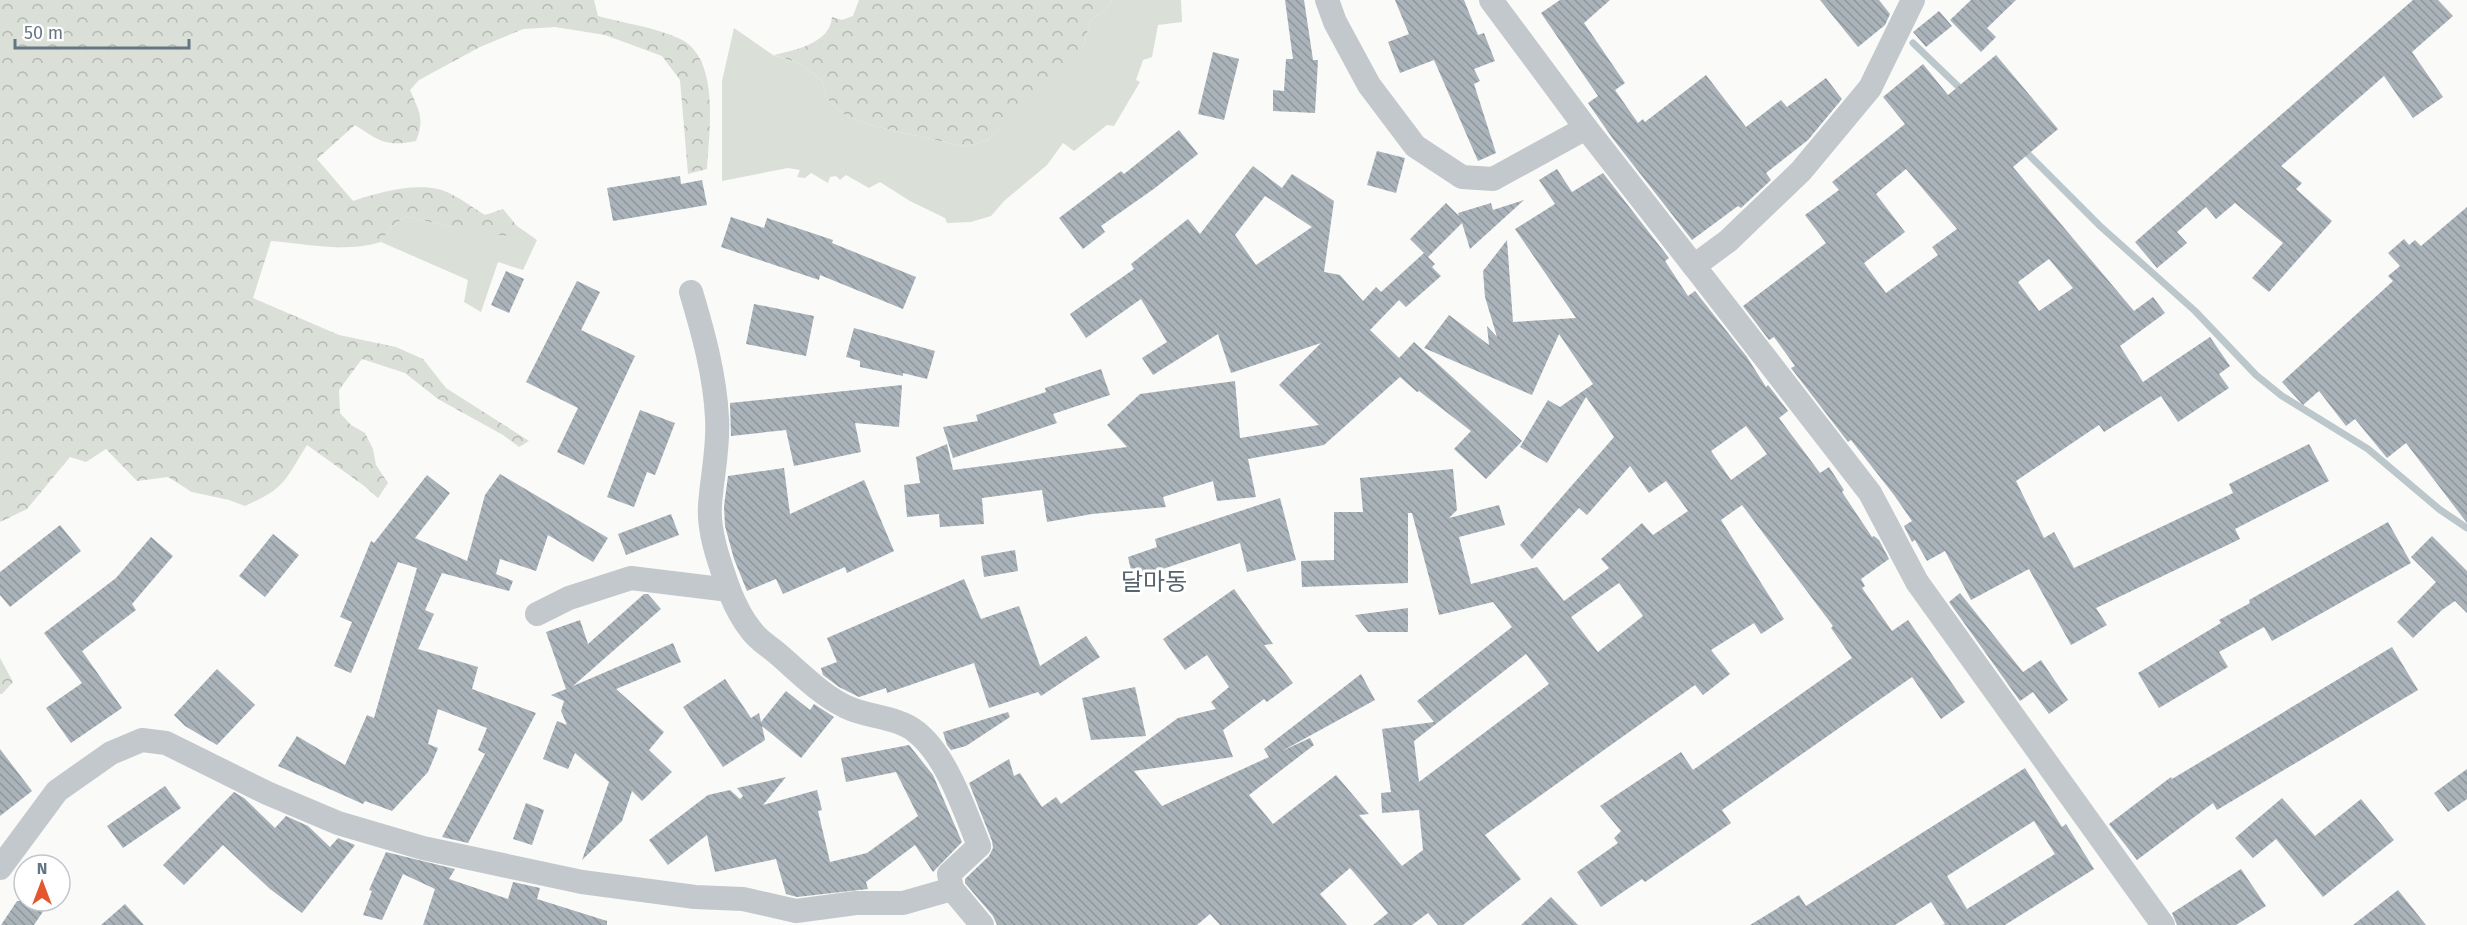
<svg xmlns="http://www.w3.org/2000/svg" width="2467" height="925" font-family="'Fira Sans','Noto Sans KR',sans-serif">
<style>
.green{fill:#dadfd7}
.forest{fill:url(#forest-crowns)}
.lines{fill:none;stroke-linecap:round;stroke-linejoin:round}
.stream{stroke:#bbc7cb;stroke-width:7}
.building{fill:url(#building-back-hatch);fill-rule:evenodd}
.minor{stroke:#c3c8cc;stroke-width:24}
.labels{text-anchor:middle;stroke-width:6;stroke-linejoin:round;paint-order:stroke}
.quarter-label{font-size:24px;fill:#57646e;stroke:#fff}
</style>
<defs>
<pattern id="forest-crowns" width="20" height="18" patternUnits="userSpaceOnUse" patternTransform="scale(1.5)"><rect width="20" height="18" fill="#dadfd7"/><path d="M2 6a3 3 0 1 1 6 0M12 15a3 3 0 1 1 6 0" fill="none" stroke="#b4b9b4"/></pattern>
<pattern id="building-back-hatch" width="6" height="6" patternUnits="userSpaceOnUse" patternTransform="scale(1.5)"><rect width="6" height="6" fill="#aab3b9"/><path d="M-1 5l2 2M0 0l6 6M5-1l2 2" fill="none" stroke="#8e969c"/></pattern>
</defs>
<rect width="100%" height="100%" fill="#fafaf8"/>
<g class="green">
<polygon points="1112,0 1181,0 1182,22 1158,25 1152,57 1143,60 1136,80 1140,82 1114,126 1107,125 1074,151 1063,143 1047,165 1004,201 991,216 971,222 947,223 945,218 910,201 880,182 869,188 846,175 840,180 836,176 830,177 828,183 811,173 805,178 797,177 800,170 788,168 722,181 722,81 734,28 773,55 801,64 822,81 827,99 846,116 874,126 966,147 988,140 1039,95 1083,47 1091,19 1106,10"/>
<polygon points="405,216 459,229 483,229 504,236 517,226 537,240 523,270 498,262 481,312 464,302 468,280 381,242 389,230"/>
</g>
<g class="forest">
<path d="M0 0H594L598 16C623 23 654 27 678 38 721 56 709 132 707 169L688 174 680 80 662 56 605 35 555 27 523 29 480 47 419 80 410 90C419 111 425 119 416 141 385 147 380 141 355 125L317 159 353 201C380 192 422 180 449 193 462 199 473 208 485 215L503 209 517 226 504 237 483 229H459L405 216 389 230 381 242C344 253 309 244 271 241L253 298 339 335 396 347 423 359 446 388 529 441 519 447 503 435 438 399 405 373 362 359 339 390 340 413 351 425 365 433 373 449 376 465 388 483 378 498 363 485 307 445C284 481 287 487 245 506L229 500 192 492 168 477 137 481 106 449 86 462 70 457 27 509 0 522Z"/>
<path d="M859 0H1112L1106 10 1091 19 1083 47 1056 81 988 140 966 147 874 126 846 116 827 99 822 81 801 64 774 55C794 50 830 44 832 17L842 20 853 16Z"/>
<polygon points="0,658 13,682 2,694 0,694"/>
</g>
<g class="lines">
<g class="stream">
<polyline points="1913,43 1963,91"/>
<polyline points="2023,149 2100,226 2195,311 2256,375 2282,396 2368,449 2439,509 2467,528"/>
</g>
</g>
<g class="building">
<polygon points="1285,0 1304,0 1313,60 1318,60 1315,113 1273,111 1273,90 1284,91 1286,59 1293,59"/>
<polygon points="1395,0 1464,0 1478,35 1484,33 1495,61 1474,69 1480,81 1474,84 1496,153 1478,161 1434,60 1400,73 1388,42 1409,34"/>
<polygon points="1560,0 1610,0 1584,23 1625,83 1615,90 1638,123 1643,119 1645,122 1706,75 1746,127 1781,100 1787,107 1826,78 1842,99 1808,140 1766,173 1771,180 1741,208 1738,206 1692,240 1613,139 1588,103 1598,96 1541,13"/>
<polygon points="1820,0 1879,0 1890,14 1885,25 1858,47"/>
<polygon points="1971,0 2016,0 1987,28 1996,37 1981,52 1950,20"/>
<polygon points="2413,0 2438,0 2453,16 2412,52 2443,97 2413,118 2384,76 2281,166 2302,183 2296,189 2332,221 2269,292 2252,278 2283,243 2235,203 2216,219 2206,207 2177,232 2187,243 2157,268 2135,242"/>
<polygon points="1939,11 1952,26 1926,47 1913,32"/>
<polygon points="1213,52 1239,59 1224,120 1198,114"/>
<path d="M1996 55 2058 129 2013 167 2134 311 2153 297 2165 313 2120 346 2143 382 2210 337 2230 366 2219 374 2229 388 2178 422 2161 396 2104 432 2099 425 2016 481 2044 538 2054 532 2074 568 2233 493 2229 484 2309 444 2329 481 2235 529 2240 539 2096 608 2107 625 2071 645 2029 569 1971 600 1945 551 1927 561 1915 540 1912 542 1904 526 1912 521 1894 495 1851 440 1848 442 1791 368 1795 366 1774 337 1769 340 1743 306 1826 243 1805 215 1839 190 1832 182 1905 124 1883 97 1923 64 1948 95ZM1906 169 1957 229 1932 247 1938 255 1886 293 1864 263 1905 232 1876 194ZM2049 259 2073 288 2039 311 2018 282Z"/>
<polygon points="1179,130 1198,154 1155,188 1101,226 1105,232 1083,249 1059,218 1121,171 1124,174"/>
<polygon points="1377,151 1405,158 1396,193 1367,185"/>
<path d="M1253 166 1282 188 1292 174 1334 201 1324 272 1340 275 1363 301 1376 287 1381 292 1424 253 1435 264 1432 267 1441 276 1406 307 1399 300 1370 330 1399 358 1414 342 1522 441 1486 479 1454 449 1471 431 1419 391 1417 392 1400 377 1324 445 1248 459 1256 497 1217 501 1213 481 1163 497 1166 507 1092 514 1047 522 1042 490 982 498 984 524 940 527 939 514 907 517 904 485 920 483 916 457 947 444 953 470 1127 447 1107 425 1140 394 1235 381 1240 438 1319 425 1279 385 1321 343 1231 373 1218 334 1153 375 1142 358 1167 342 1141 299 1086 338 1070 314 1134 269 1131 264 1188 219 1200 234ZM1265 196 1312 227 1256 265 1235 235Z"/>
<path d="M1557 169 1572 192 1603 173 1669 258 1665 261 1688 296 1695 291 1747 357 1766 387 1768 385 1788 411 1779 418 1820 473 1829 467 1844 490 1842 492 1872 537 1874 536 1879 540 1889 559 1861 579 1865 586 1862 588 1892 631 1908 620 1965 702 1941 719 1912 677 1722 810 1731 823 1645 882 1642 879 1601 907 1577 872 1618 843 1614 838 1621 831 1600 806 1681 752 1693 770 1852 658 1831 628 1833 626 1742 505 1721 520 1784 619 1761 634 1754 623 1711 650 1730 674 1703 695 1695 685 1485 835 1521 879 1463 925H1438L1428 913 1412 925H1373L1388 913 1350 868 1320 894 1347 925H1220L1210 914 1197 925H997L993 916 965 883V879L989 856 993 848 992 841 969 783 1009 759 1014 776 1020 773 1042 807 1056 797 1061 804 1178 718 1216 709 1211 702 1229 687 1207 655 1185 670 1163 639 1234 589 1273 644 1264 645 1293 683 1267 702 1264 699 1223 730 1233 757 1134 771 1162 806 1269 757 1264 749 1361 674 1375 700 1282 751 1310 738 1314 745 1249 795 1273 824 1336 775 1369 814 1359 815 1402 866 1423 850 1419 810 1382 813 1381 793 1391 792 1382 729 1434 722 1417 701 1512 627 1493 602 1439 615 1412 513H1408V583L1302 587 1301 561 1334 560V512H1363L1360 478 1453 469 1457 510 1449 518 1499 505 1505 525 1459 537 1471 584 1537 567 1564 601 1609 568 1601 559 1642 523 1653 535 1688 511 1666 481 1649 493 1630 466 1587 515 1579 508 1532 559 1520 545 1614 437 1586 397 1547 463 1520 447 1548 400 1560 407 1593 384 1559 334 1532 395 1424 348 1449 315 1489 345 1487 326 1497 337 1485 297 1483 271 1507 240 1513 322 1576 318 1515 229 1555 204 1539 180ZM1746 426 1767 454 1731 480 1711 451ZM1619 583 1643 616 1598 652 1571 617ZM1526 654 1549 684 1419 782 1414 741Z"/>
<polygon points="680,176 681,184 702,180 707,205 613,221 607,188"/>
<polygon points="1524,200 1470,249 1462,223 1428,257 1410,239 1446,203 1459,216 1458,213 1491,203 1493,210"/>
<polygon points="2467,207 2467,523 2406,443 2387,458 2355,419 2346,426 2319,391 2303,405 2282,382 2393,281 2388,276 2400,266 2388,253 2404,239 2409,245 2415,240 2421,246"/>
<polygon points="731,217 764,228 767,218 833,240 832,243 916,277 903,309 820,275 819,280 721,247"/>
<polygon points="506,271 524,279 509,313 491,305"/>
<polygon points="577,281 600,292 581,330 635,356 584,465 557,452 578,408 526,382"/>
<polygon points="754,304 814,316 806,356 746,344"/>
<polygon points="854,328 935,351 927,379 903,373 903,376 860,367 860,361 846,357"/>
<polygon points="1101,369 1110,395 1053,414 1057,423 953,458 943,427 978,421 976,415 1046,392 1045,388"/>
<polygon points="902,385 899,427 855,423 861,452 794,466 786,430 731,436 730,403"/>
<polygon points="640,410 675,423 655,475 647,472 634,507 607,497"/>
<polygon points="784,468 790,514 864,480 894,551 847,573 845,567 783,594 776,579 747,591 734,559 725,526 724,506 728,476"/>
<polygon points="500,474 608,538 593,562 548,535 536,571 500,559 496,574 513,581 509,591 442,573 425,610 434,614 418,649 478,667 472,689 536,713 468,843 442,837 485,754 478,750 487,728 438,709 428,744 438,748 428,772 392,811 365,801 363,804 278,766 297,736 345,765 367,715 374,718 417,568 398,562 351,673 334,666 352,622 340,617 371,541 374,543 427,475 450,493 415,538 467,561 485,495"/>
<polygon points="1280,498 1296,560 1247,572 1240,543 1133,579 1128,557 1157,547 1155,539"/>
<polygon points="671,514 679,535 626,555 618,534"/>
<polygon points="2388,522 2411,563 2272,641 2264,627 2219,652 2228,667 2159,708 2138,673 2221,623 2219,620 2250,603 2249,600"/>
<polygon points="60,525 81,551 10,607 0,595 0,572"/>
<polygon points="273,534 299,555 265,597 239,576"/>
<polygon points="2432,536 2467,571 2467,613 2455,601 2442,610 2413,638 2397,622 2436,582 2411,557"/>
<polygon points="151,537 173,556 132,604 136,610 82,651 122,708 71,743 46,708 82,683 44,633 116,578"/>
<polygon points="1015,550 1018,571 984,577 981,556"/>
<polygon points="964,579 981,619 1019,606 1040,666 1086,636 1100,657 1041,696 1038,692 989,708 974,663 887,693 886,688 859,697 839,687 823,675 821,668 837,662 827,638"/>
<polygon points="1960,593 2023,672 2041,660 2068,700 2049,714 2033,692 2020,701 1949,602"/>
<polygon points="644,594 648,594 661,609 573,686 673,643 681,662 616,689 664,732 649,750 672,772 642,801 632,791 622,821 582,860 609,782 575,753 568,769 543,759 557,721 567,725 561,711 564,701 551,695 566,689 546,632 580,620 588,644"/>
<polygon points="1408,608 1408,632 1368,632 1355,615"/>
<polygon points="2392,647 2418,690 2217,810 2213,803 2137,860 2109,824 2171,777 2172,779"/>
<polygon points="217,669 255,705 217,745 185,726 174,715"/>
<polygon points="725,679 751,718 759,713 761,722 786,691 810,710 814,704 834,717 801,758 762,726 765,740 723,767 683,707"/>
<polygon points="1135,687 1146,736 1091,740 1082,698"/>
<polygon points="1008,712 1010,717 966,746 951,750 947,745 943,732"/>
<polygon points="909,745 933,775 962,842 933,872 915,845 866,882 868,889 797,897 786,894 776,859 715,872 707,835 668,865 649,840 708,795 730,790 740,799 743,796 737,788 786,777 763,805 817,790 822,810 818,811 830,862 867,853 918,816 896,772 846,782 841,758"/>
<polygon points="0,749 32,791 0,816"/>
<path d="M2025 768 2062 827 2066 824 2094 869 2005 925H1942L1945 924 1931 902 1895 925H1750L1799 895 1806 906ZM2034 821 2055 854 1967 909 1947 876Z"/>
<polygon points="2467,769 2467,799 2448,812 2434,793"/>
<polygon points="165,786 181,808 123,848 107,826"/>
<polygon points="234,792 244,798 275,828 286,816 308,826 330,847 338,838 355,845 302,913 270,889 223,845 184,885 163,865"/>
<polygon points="2282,798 2315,836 2361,799 2394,840 2323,897 2276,839 2253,858 2235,838"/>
<polygon points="526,803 544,810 532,845 513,839"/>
<polygon points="386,852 455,869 449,879 508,899 513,882 540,888 537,899 607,921 607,925 423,925 435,889 403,874 382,920 363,915 372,891 369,890"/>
<polygon points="2241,869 2266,906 2236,925 2177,925 2172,913"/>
<polygon points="2398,890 2426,925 2353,925"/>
<polygon points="1551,897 1578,925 1521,925"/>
<polygon points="17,901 50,901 34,925 1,925"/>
<polygon points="125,904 144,925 101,925"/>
</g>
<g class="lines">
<g class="minor">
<polyline points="1327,0 1335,22 1369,85 1415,146 1462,177 1493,179 1586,128"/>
<polyline points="1491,0 1586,128 1694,266"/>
<polyline points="1913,0 1870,88 1801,171 1728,241 1694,266 1870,493 1917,582 2163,925"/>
<path d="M691 292C703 332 715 375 717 418 719 447 712 476 710 505 708 533 720 564 729 590"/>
<path d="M537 614 569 598 631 578 729 590C735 605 741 618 751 630 758 640 769 646 778 654 799 672 825 699 851 709 871 717 899 718 915 731 946 754 965 811 979 846L949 874 952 889 982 925"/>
<polyline points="0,868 57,791 111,753 142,740 166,743 267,793 338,823 423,848 582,882 695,897 743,899 796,911 856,903 903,903 952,889"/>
</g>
</g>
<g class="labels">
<g class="quarter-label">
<text x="1154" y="590">달마동</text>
</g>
</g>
<g transform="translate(42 883)"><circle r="28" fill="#ffffff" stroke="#c1c8cd" stroke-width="1.5"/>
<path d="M0-4.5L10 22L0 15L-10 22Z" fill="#e4572e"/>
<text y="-9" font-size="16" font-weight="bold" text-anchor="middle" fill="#657683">N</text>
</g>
<path d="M15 39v9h174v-9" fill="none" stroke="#657683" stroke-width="3"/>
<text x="24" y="39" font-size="18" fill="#657683" stroke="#ffffff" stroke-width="4.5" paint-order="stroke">50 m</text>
</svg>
